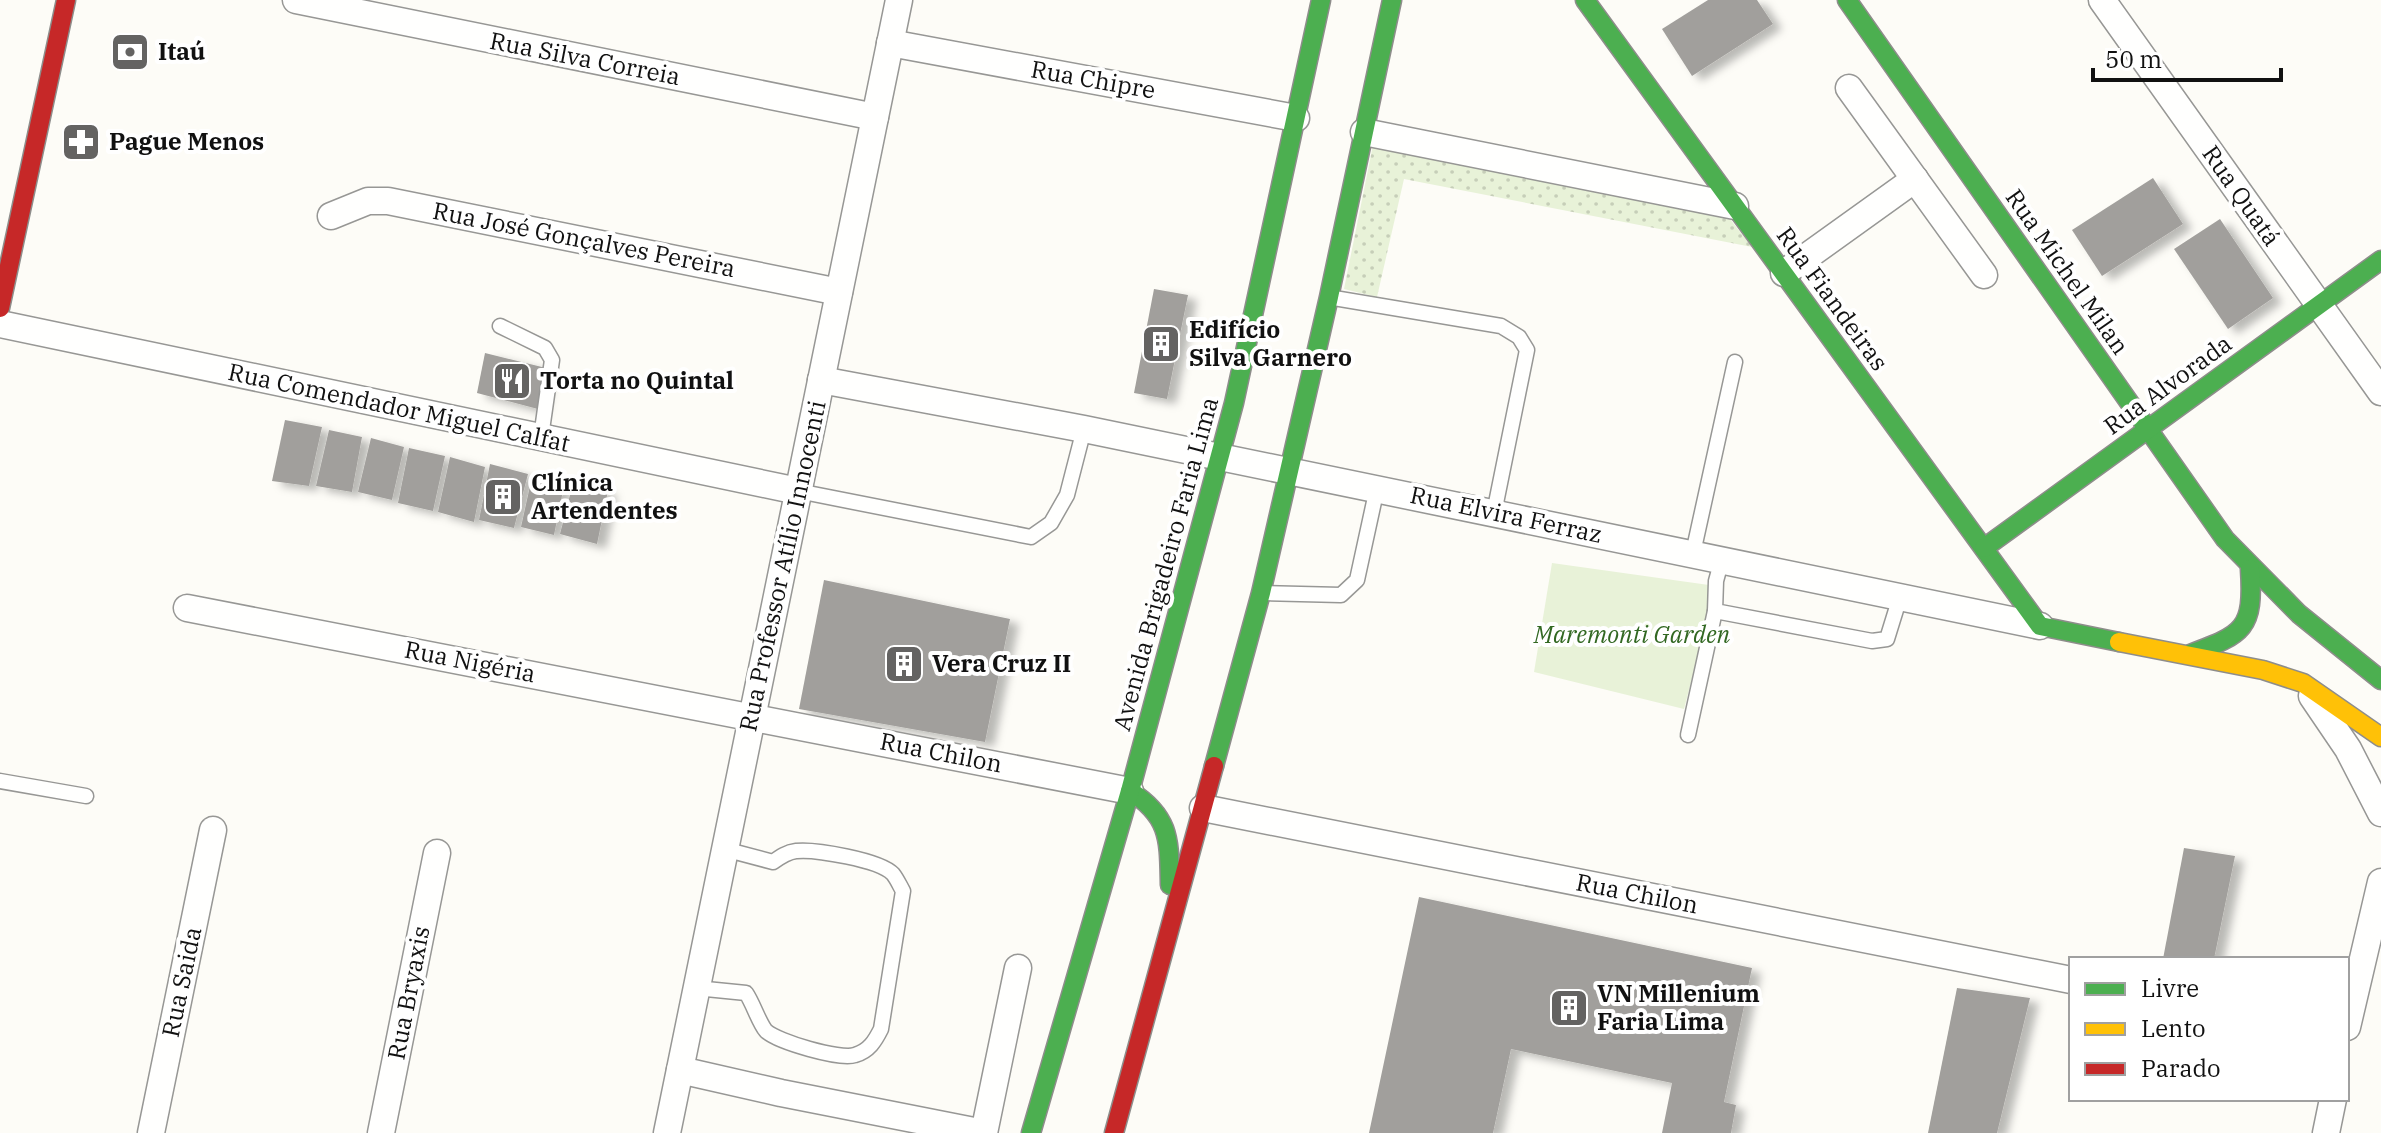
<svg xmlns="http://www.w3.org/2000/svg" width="2381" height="1133" font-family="'IBM Plex Serif',serif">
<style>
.grass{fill:url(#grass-dots)}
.park{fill:#e8f2d8}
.building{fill:#a19f9c;filter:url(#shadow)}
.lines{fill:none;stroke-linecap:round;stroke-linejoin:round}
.lane-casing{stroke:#979795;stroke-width:17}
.street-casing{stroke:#979795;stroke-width:29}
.fast-casing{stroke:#8e8d8b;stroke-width:21}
.slow-casing{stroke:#8e8d8b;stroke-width:21}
.jam-casing{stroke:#8e8d8b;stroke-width:21}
.lane{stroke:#fffffe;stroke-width:14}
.street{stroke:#fffffe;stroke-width:26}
.fast{stroke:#4caf50;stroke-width:18}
.slow{stroke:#ffc107;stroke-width:18}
.jam{stroke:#c62828;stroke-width:18}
.labels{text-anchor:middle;stroke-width:8;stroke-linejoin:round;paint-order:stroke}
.poi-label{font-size:24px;font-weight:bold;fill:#111;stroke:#fff;text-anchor:start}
.street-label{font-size:24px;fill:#111;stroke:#fff}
.park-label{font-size:24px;font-style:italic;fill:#326822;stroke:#fff}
</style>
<defs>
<pattern id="grass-dots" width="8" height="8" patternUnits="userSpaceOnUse" patternTransform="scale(2)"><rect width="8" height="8" fill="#e8f2d8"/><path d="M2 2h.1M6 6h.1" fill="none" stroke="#c6ceb8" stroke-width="1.8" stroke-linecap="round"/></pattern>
<filter id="shadow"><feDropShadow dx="9" dy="5" stdDeviation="4" flood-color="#0004"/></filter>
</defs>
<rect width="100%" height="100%" fill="#fdfcf7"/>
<polygon class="grass" points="1373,145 1726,214 1752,247 1404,179 1377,297 1344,289"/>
<polygon class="park" points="1552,563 1716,586 1684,709 1534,672"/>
<g class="building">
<polygon points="1708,0 1757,0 1773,24 1692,76 1662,29"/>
<polygon points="2153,178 2183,224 2102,276 2072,230"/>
<polygon points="2220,219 2273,298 2228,329 2174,249"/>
<polygon points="1154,289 1188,295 1167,399 1134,393"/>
<polygon points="485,353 546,368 538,409 477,393"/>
<polygon points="285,420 322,427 309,486 272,481"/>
<polygon points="329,430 362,437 352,492 316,486"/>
<polygon points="371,438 404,447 392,500 358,492"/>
<polygon points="409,448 445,456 433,511 398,503"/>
<polygon points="450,457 485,467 474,522 438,512"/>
<polygon points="490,464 528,474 514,528 479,520"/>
<polygon points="532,477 564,486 554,535 521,527"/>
<polygon points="573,483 608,491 597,544 560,534"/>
<polygon points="824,580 1010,619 985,742 799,709"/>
<polygon points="2184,848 2235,856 2214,959 2163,959"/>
<polygon points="1419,897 1752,968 1724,1102 1736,1105 1731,1133 1662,1133 1672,1083 1511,1049 1493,1133 1369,1133"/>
<polygon points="1957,988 2030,998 1997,1133 1928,1133"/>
</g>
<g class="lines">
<defs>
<g id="lane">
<polyline points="1334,298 1501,326 1519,337 1527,350 1494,513"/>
<polyline points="500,326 545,348 552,360 541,437"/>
<polyline points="798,491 1031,537 1051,523 1067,495 1084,429"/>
<polyline points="1693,553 1735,362"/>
<polyline points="1722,559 1716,581 1715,611 1872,641 1887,639 1900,597"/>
<polyline points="1265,593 1341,595 1357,580 1377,488"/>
<polyline points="1688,735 1715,611"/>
<polyline points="0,781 86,796"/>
<path d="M696 988 746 993C753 1003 759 1023 766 1031 778 1042 840 1060 855 1055 869 1051 875 1041 881 1029L903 891C900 886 897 879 893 874 880 860 815 849 796 851 787 852 780 857 773 862L724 849"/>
</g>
<g id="street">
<polyline points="296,0 875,117"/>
<polyline points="2102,0 2381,392"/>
<polyline points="890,43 1296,118"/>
<polyline points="1849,88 1984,275"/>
<polyline points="1364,132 1735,206"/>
<polyline points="331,216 368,201 388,201 839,292"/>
<polyline points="1784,273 1915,179"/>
<polyline points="0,324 798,491"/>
<polyline points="821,380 1084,429 2040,626"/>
<polyline points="187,608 1130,791"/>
<polyline points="2312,696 2348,749 2381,813"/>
<polyline points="1203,808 2071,980"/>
<polyline points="2347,1027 2381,882"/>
<polyline points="680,1070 781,1093 984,1133"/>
<polyline points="151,1133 213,830"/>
<polyline points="381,1133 437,853"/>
<polyline points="667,1133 899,0"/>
<polyline points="984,1133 1018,968"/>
<polyline points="2326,1133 2333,1099"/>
</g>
<g id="fast">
<polyline points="1585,0 2040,626 2119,642"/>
<polyline points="1847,0 2225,539 2299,614 2381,680"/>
<polyline points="1984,548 2381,260"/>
<path d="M2190 654C2244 634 2254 629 2250 569"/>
<polyline points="1214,766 1261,593 1329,297 1392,0"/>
<path d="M1130 791C1171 817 1169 841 1170 885"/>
<polyline points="1031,1133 1130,791 1234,403 1321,0"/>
</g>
<polyline id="slow" points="2119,642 2263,670 2303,683 2381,737"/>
<g id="jam">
<polyline points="0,308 66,0"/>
<polyline points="1114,1133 1214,766"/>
</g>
</defs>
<use href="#lane" class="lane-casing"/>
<use href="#street" class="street-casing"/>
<use href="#fast" class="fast-casing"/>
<use href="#slow" class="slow-casing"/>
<use href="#jam" class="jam-casing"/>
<use href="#lane" class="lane"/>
<use href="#street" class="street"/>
<use href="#fast" class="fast"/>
<use href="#slow" class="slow"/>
<use href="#jam" class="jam"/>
</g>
<defs>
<symbol id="bank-square" viewBox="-11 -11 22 22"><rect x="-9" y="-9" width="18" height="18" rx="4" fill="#646362" stroke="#fff"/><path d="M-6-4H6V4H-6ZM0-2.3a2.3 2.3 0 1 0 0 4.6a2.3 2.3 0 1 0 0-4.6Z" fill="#fff"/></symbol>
<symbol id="pharmacy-square" viewBox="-11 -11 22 22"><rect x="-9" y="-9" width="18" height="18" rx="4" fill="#646362" stroke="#fff"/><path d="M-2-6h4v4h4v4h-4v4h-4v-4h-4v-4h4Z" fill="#fff"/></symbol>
<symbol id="building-square" viewBox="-11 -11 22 22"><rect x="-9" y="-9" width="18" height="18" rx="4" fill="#646362" stroke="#fff"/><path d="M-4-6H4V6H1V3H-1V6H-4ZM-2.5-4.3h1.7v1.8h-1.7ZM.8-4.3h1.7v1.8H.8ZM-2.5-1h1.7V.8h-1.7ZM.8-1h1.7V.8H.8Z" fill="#fff"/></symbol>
<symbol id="restaurant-square" viewBox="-11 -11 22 22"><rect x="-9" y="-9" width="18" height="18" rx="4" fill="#646362" stroke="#fff"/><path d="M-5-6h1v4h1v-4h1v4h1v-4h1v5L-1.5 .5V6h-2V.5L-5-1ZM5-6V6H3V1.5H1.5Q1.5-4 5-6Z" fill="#fff"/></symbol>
</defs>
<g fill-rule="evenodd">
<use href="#bank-square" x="108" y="30" width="44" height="44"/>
<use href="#pharmacy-square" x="59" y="120" width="44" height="44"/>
<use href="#building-square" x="1139" y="322" width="44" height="44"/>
<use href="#restaurant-square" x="490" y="359" width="44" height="44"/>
<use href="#building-square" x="481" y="475" width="44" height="44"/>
<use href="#building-square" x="882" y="642" width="44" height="44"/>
<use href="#building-square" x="1547" y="986" width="44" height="44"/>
</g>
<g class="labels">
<g class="poi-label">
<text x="158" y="60">Itaú</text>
<text x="109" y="150">Pague Menos</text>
<text x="1189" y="338">Edifício<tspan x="1189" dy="28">Silva Garnero</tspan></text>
<text x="540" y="389">Torta no Quintal</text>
<text x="531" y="491">Clínica<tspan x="531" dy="28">Artendentes</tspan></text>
<text x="932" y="672">Vera Cruz II</text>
<text x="1597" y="1002">VN Millenium<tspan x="1597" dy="28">Faria Lima</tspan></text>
</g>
<g class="street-label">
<text transform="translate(585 59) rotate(11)" y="8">Rua Silva Correia</text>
<text transform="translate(1093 80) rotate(10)" y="8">Rua Chipre</text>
<text transform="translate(2241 196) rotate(55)" y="8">Rua Quatá</text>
<text transform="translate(584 240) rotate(11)" y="8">Rua José Gonçalves Pereira</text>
<text transform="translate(2067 272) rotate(55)" y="8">Rua Michel Milan</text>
<text transform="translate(1832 299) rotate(54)" y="8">Rua Fiandeiras</text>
<text transform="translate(2168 385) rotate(-36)" y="8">Rua Alvorada</text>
<text transform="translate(399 408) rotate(12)" y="8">Rua Comendador Miguel Calfat</text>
<text transform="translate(1506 515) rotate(12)" y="8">Rua Elvira Ferraz</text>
<text transform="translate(1166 564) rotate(-75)" y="8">Avenida Brigadeiro Faria Lima</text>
<text transform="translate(783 566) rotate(-78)" y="8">Rua Professor Atílio Innocenti</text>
<text transform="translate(470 662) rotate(11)" y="8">Rua Nigéria</text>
<text transform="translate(941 753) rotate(11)" y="8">Rua Chilon</text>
<text transform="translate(1637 894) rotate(11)" y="8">Rua Chilon</text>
<text transform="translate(182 982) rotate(-78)" y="8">Rua Saida</text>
<text transform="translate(409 993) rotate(-79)" y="8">Rua Bryaxis</text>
</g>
<g class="park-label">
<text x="1632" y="643">Maremonti Garden</text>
</g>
</g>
<rect x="2069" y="957" width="280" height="144" fill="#ffffff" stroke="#a0a0a0" stroke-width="2"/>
<rect x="2085" y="983" width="40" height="12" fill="#4caf50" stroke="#a0a0a0" stroke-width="2"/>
<text x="2141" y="997" font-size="24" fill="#111111">Livre</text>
<rect x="2085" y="1023" width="40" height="12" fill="#ffc107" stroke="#a0a0a0" stroke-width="2"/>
<text x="2141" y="1037" font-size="24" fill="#111111">Lento</text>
<rect x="2085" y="1063" width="40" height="12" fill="#c62828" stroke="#a0a0a0" stroke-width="2"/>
<text x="2141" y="1077" font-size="24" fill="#111111">Parado</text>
<path d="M2093 68v12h188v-12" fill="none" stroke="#111111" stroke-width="4"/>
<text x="2105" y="68" font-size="24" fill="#111111" stroke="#ffffff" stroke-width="6" paint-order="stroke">50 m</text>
</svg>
